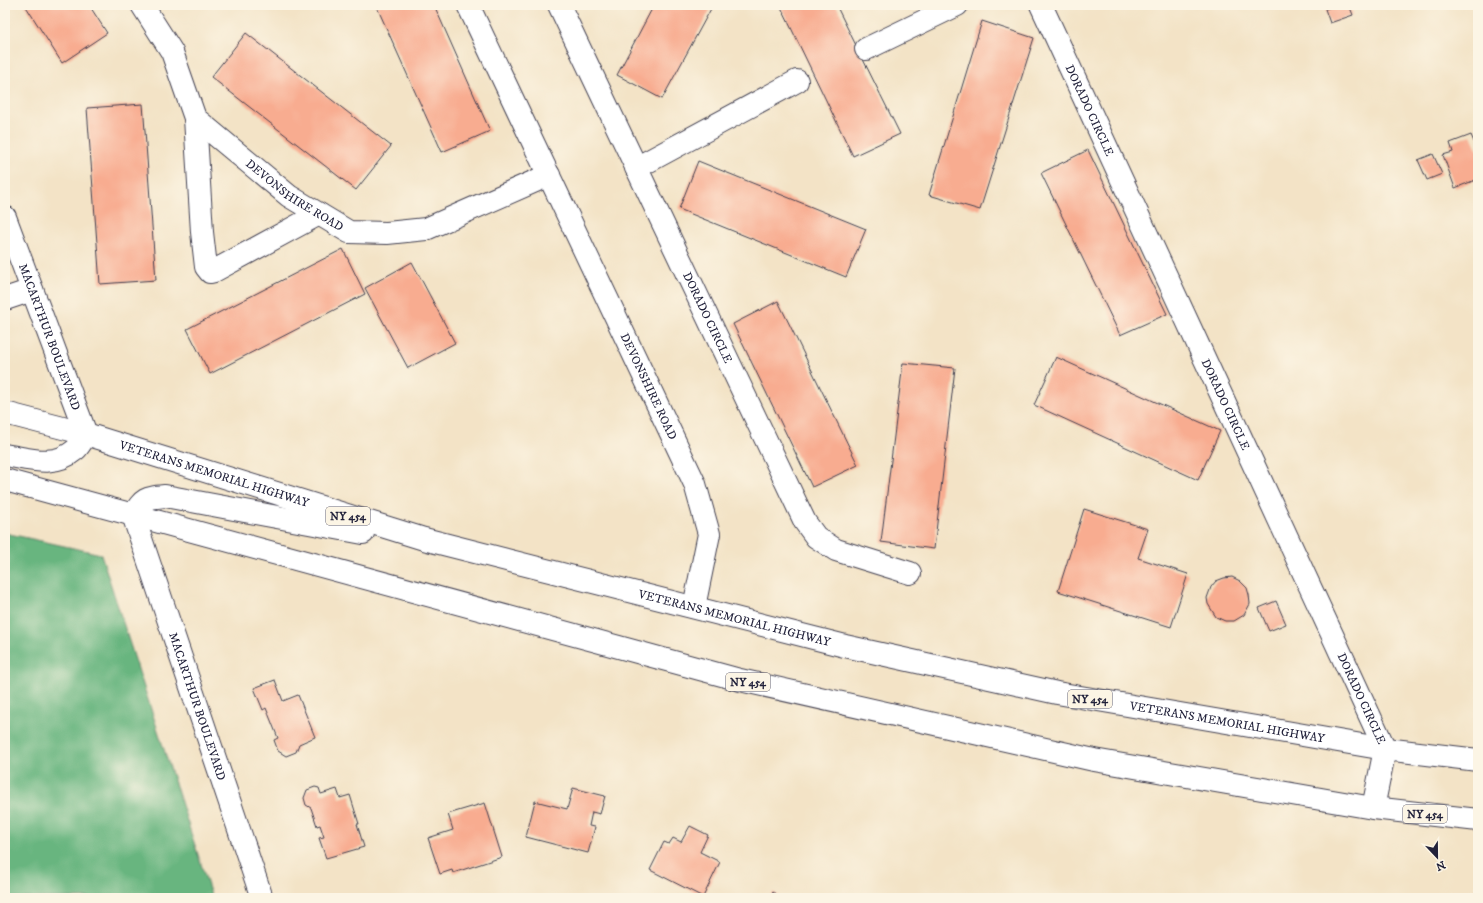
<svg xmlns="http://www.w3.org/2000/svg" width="1483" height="903" font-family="'IM FELL DW Pica',serif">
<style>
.forest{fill:#67b57f;stroke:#446c5d}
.building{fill:#f8ac90}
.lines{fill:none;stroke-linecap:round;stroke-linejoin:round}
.minor-casing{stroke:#413f50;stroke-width:24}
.highway-casing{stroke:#413f50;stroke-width:24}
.minor{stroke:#fff;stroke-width:22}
.highway{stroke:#fff;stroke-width:22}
.labels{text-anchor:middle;stroke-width:3;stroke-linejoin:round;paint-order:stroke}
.shield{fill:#fcf5e5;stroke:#63616e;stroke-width:1}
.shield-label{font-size:11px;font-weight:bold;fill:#22223b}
.street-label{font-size:12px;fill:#22223b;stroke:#fcf5e5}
</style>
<rect width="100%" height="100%" fill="#fcf5e5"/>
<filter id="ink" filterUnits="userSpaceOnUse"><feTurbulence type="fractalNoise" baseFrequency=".025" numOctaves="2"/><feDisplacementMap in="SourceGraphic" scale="8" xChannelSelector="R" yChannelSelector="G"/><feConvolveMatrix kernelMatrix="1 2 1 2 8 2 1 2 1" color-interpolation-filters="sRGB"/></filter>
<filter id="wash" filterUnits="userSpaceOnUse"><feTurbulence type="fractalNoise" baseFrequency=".012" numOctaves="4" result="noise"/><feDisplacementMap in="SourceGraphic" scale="16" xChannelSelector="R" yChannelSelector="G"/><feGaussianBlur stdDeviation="0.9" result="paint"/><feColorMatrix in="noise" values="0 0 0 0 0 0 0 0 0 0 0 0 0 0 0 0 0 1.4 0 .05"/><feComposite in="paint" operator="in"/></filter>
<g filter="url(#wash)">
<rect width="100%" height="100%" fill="#f3e3c6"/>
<polygon class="forest" points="5,533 101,554 212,898 5,898"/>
<g id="blocks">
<g class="building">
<polygon points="25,5 89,5 107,33 62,63"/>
<polygon points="376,5 434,5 490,131 442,152"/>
<polygon points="654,5 713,5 662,99 617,75"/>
<polygon points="780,5 836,5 900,134 853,156"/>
<polygon points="1338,5 1349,5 1353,15 1330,23 1325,9"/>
<polygon points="982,21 1034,38 980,210 929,195"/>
<polygon points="246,33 391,146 356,190 211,77"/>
<polygon points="143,104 156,280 100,284 87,108"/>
<polygon points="1471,135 1478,151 1478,179 1455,188 1443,155 1453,152 1450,143"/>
<polygon points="1088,150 1167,314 1120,335 1041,173"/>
<polygon points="1433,154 1442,174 1427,180 1418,160"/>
<polygon points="698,161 866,229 846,277 679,209"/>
<polygon points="343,249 365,294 210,374 187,329"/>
<polygon points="412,262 455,343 408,368 365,288"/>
<polygon points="778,301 858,465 812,487 733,324"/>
<polygon points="1056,357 1220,431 1198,480 1034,405"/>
<polygon points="903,363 955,368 934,549 881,542"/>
<polygon points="1084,509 1148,529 1138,558 1188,574 1171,627 1058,591"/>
<polygon points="1232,577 1240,581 1247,588 1249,595 1250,604 1244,615 1234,621 1225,621 1216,617 1208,604 1207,598 1211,587 1216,581 1224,578"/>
<polygon points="1276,601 1286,624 1269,631 1259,608"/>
<polygon points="275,680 283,701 298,695 315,737 299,744 296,752 286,756 278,751 274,740 278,738 266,708 263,710 254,688"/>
<polygon points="315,787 319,788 321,794 337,789 340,798 350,795 359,824 357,824 364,847 326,858 319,838 324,837 320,825 317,826 311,808 306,805 304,798 307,790"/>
<polygon points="573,788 605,796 600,814 592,812 589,826 595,827 588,853 526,837 535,801 567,809"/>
<polygon points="485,803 502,857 453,873 452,870 440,874 428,838 453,830 448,814"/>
<polygon points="690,826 708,835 700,852 720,862 703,897 650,870 664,842 669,844 673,838 681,842"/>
<polygon points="773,892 781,898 768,898"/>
</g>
</g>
</g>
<g filter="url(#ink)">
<use href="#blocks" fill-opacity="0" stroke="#413f50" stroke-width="1"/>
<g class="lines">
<defs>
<g id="minor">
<path id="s1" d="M142 5 172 52 195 118 289 196 349 232 387 233 426 229 549 175"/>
<path id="s2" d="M468 5 695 484 709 534 694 607"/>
<path id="s3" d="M559 5 805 522 816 537 836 550 910 573"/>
<path id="s4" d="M1041 5 1385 749 1373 808"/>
<polyline points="866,49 957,5"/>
<polyline points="195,118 202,232 206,267 210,272 214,271 319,214"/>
<polyline points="636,168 797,81"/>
<path id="s5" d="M5 217 86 434"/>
<polyline points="5,299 32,290"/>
<path id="s6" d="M133 515 262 898"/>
</g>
<g id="highway">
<path id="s7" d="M5 413 86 434 424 539 845 646 1057 693 1385 749 1478 760"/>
<path d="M5 455C30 459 54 468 75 450 80 446 83 439 86 434"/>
<polyline points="5,480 740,680 1094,760 1373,808 1478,820"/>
<path d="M133 515C144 498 145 498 165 496L363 533"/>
</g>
</defs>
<use href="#minor" class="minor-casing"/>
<use href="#highway" class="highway-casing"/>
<use href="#minor" class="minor"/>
<use href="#highway" class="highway"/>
</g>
</g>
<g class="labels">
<g class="shield">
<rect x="326" y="507" width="44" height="18" rx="3"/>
<rect x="726" y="673" width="44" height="18" rx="3"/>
<rect x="1068" y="690" width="44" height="18" rx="3"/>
<rect x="1403" y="805" width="44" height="18" rx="3"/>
</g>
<g class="shield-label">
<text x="348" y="520">NY 454</text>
<text x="748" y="686">NY 454</text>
<text x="1090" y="703">NY 454</text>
<text x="1425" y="818">NY 454</text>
</g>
<g class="street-label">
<text dy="4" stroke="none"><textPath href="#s4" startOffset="116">DORADO CIRCLE</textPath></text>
<text dy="4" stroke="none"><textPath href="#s1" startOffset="252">DEVONSHIRE ROAD</textPath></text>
<text dy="4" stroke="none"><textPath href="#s3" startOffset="346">DORADO CIRCLE</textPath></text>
<text dy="4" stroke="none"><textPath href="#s5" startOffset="128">MACARTHUR BOULEVARD</textPath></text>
<text dy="4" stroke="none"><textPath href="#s2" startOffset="422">DEVONSHIRE ROAD</textPath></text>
<text dy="4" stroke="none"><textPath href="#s4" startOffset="440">DORADO CIRCLE</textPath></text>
<text dy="4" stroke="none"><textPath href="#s7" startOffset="218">VETERANS MEMORIAL HIGHWAY</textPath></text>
<text dy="4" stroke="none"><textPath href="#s7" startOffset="758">VETERANS MEMORIAL HIGHWAY</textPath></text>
<text dy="4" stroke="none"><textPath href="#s4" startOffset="764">DORADO CIRCLE</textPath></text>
<text dy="4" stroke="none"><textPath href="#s6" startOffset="202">MACARTHUR BOULEVARD</textPath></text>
<text dy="4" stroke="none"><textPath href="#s7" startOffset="1262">VETERANS MEMORIAL HIGHWAY</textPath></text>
</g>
</g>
<rect width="1483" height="903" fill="none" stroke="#fcf5e5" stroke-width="20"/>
<g transform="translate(1437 857) rotate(158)" stroke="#fcf5e5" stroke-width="3" paint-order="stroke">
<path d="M0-3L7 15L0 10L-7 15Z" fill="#22223b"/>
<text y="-6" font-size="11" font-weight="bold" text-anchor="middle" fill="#22223b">N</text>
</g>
</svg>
